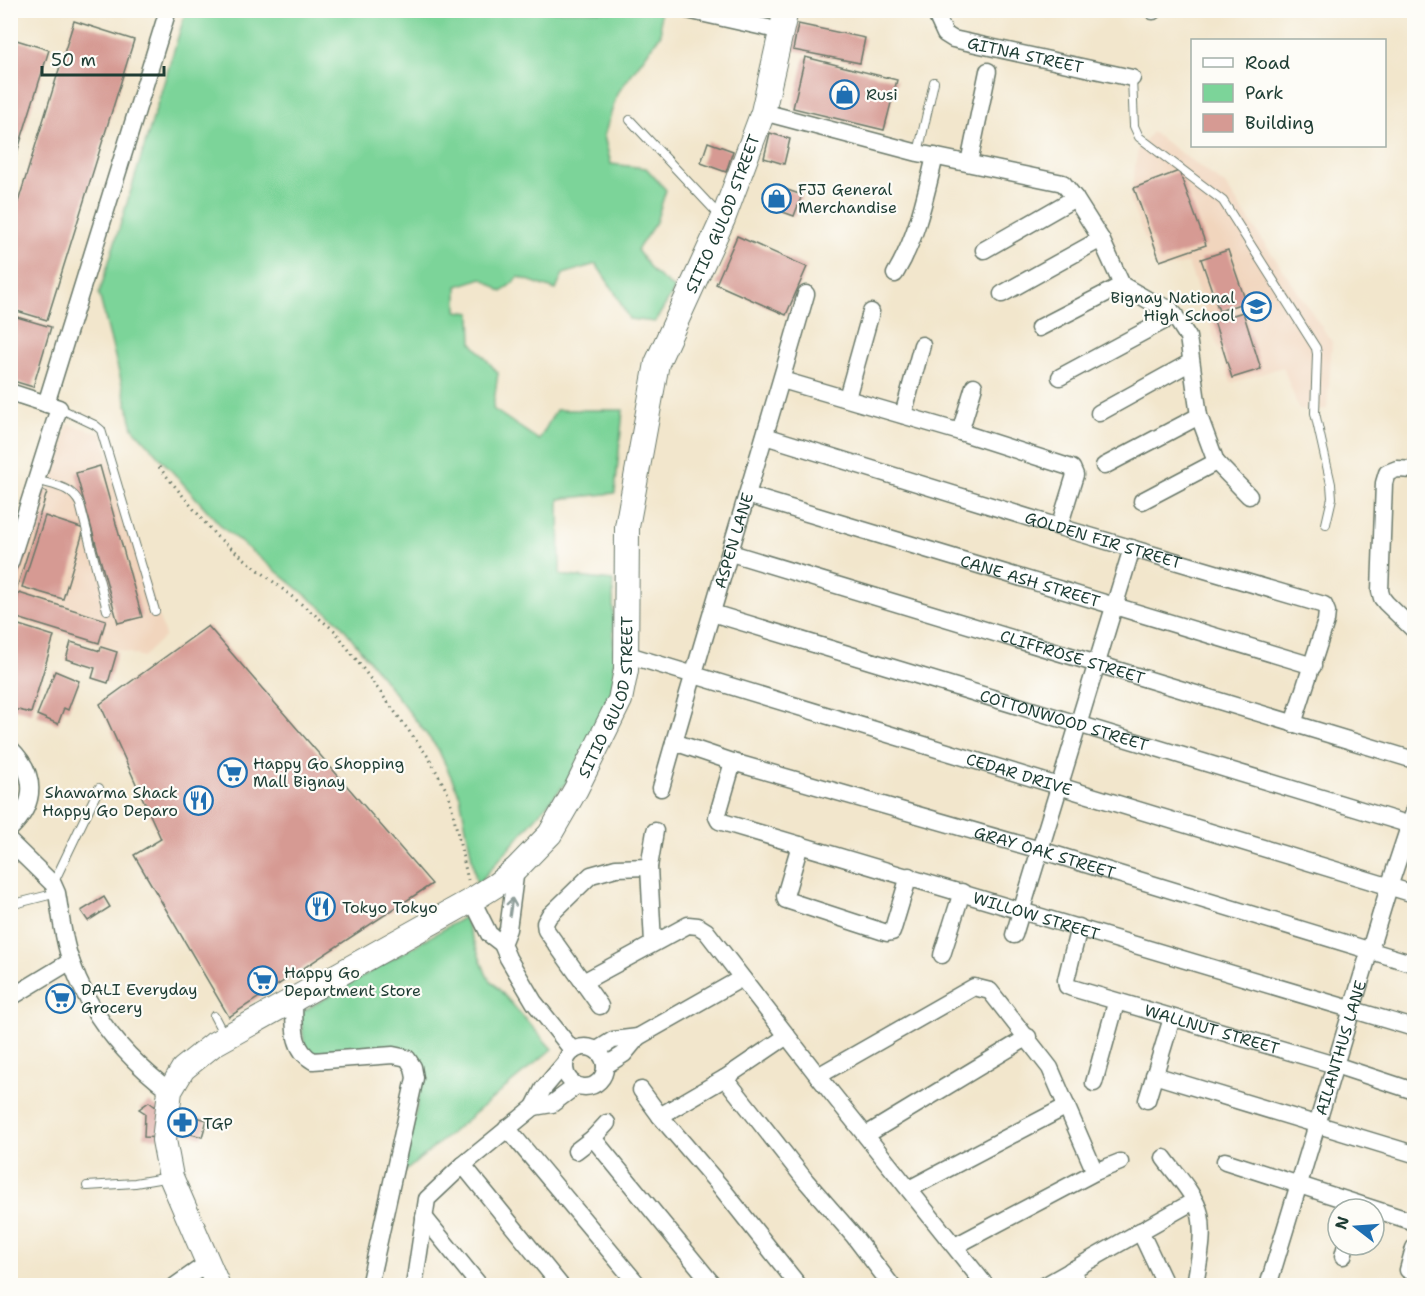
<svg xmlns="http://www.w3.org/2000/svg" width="1425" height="1296" font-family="'Shantell Sans',sans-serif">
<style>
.built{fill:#f1d5bd}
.green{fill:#7cd499;stroke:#4e8866;stroke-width:1.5}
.building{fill:#d69a93}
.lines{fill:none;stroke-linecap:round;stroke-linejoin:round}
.service-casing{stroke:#697869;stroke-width:10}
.minor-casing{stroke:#697869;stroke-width:19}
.secondary-casing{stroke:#697869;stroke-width:26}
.path{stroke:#697869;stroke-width:3;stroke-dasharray:1.5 4.5;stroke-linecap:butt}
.service{stroke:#fff;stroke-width:8}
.minor{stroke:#fff;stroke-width:16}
.secondary{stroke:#fff;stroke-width:24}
.oneway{stroke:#8f9e9a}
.labels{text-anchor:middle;stroke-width:4.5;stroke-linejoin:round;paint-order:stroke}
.street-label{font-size:16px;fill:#1f3d34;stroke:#fdfcf7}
.poi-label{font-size:16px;fill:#1f3d34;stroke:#fdfcf7;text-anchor:start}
</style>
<rect width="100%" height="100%" fill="#fdfcf7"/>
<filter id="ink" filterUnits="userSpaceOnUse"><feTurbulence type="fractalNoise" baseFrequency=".0167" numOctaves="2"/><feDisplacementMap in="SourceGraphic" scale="12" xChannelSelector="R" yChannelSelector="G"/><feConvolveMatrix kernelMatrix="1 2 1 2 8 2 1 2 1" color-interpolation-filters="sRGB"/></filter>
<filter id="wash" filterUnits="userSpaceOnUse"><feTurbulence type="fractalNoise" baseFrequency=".008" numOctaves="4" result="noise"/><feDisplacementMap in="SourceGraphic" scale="24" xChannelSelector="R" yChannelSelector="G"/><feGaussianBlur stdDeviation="1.35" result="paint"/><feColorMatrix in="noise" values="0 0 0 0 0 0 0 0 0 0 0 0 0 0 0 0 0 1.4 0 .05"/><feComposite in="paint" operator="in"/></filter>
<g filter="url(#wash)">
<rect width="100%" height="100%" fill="#f2e6cc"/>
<g class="built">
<polygon points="1152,132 1225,185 1332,342 1327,409 1299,410 1283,367 1231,383 1188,263 1158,270 1130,201 1138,148"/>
<polygon points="68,424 102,434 165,636 143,657 11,618 11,611"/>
</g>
<g class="green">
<polygon points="186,11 660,11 661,34 617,94 604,136 611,164 646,168 666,190 656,222 637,250 653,272 675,289 655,322 629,319 614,291 596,264 563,274 556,290 519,277 502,292 482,278 457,286 457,311 471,313 472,343 498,373 493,409 539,440 556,410 623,410 615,493 559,499 560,575 613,581 614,695 566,783 477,885 460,796 438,749 339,622 223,528 133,428 99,294"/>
<polygon points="464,917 487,976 552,1049 403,1173 423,1075 412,1053 318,1054 309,1052 304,1042 300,1013"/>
</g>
<g id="blocks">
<g class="building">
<polygon points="74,21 134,40 47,320 10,309 10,228"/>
<polygon points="798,24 865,38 860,63 793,50"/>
<polygon points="10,38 49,50 11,172 10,172"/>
<polygon points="805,57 897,80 884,130 793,108"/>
<polygon points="770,133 790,139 784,164 764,158"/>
<polygon points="708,142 733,151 726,172 701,163"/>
<polygon points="1179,171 1206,245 1160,261 1134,188"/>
<polygon points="776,186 802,195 794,216 769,207"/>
<polygon points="737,236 807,267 786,315 716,284"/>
<polygon points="1228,250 1246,302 1219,311 1201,259"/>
<polygon points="1243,312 1261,369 1232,378 1214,321"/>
<polygon points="10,315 51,327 33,387 10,380"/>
<polygon points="100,466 142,617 118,623 76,473"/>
<polygon points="39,489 47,492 10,610 10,578"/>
<polygon points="45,516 84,529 63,599 22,587"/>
<polygon points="19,593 106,620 99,643 11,616"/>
<polygon points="19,625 54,636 31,713 10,708 10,638 15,638"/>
<polygon points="208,626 432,884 229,1017 134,855 161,839 100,704"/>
<polygon points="71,642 100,651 101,647 117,652 108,683 92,678 95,668 66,659"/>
<polygon points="55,671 79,681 68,710 64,708 58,724 37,715"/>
<polygon points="104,897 110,907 88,921 81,911"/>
<polygon points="149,1102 161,1111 160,1138 144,1137 145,1113 139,1109"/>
<polygon points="182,1113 207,1120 202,1137 177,1130"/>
</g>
</g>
</g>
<g filter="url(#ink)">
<use href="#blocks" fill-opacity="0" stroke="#697869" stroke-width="1.5"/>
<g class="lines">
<defs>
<g id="service">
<polyline points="1132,78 1134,126 1139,137 1223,201 1316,348 1317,354 1315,413 1331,484 1332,498 1326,524"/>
<polyline points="630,120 721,217"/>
<polyline points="918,153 934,82"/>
<polyline points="59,408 95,425 101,430 155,611"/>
<path d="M36 480C55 486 71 486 80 504L107 610"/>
<polyline points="53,884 99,788"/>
<polyline points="10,905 57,893"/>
<polyline points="214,1016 224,1035"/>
<polyline points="87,1186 135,1183 170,1177"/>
</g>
<g id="minor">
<polyline points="687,10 768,28"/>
<path id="s1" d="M934 10 945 34 953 39 1132 78"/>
<polyline points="1153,10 1153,11"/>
<polyline points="763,112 918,153 1063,183 1075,198 1101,239 1122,285 1148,300 1170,309 1188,337 1199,416 1216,462 1249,496"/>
<polyline points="969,163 988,71"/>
<polyline points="984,250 1075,198"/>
<path d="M895 274C917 237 925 198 935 156"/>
<polyline points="1002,294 1101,239"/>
<polyline points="1039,328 1122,285"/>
<polyline points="1060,377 1175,315"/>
<polyline points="782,380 960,432 1072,468 1075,475 1059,527"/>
<polyline points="10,392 59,408 10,563"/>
<polyline points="847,398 871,312"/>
<polyline points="46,404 168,10"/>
<polyline points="1099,413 1191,362"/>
<polyline points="903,415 922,345"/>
<polyline points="960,432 974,386"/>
<path id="s2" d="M765 436 1059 527 1324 605 1327 612 1326 621 1293 724"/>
<polyline points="1104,466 1199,416"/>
<polyline points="1414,470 1397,469 1387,473 1384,483 1380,591 1382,598 1386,603 1414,630"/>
<path id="s3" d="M747 495 1313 666"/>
<polyline points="1142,501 1216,462"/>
<path id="s4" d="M731 553 1414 760"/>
<path id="s5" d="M712 613 1414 826"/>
<path id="s6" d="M625 654 1414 894"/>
<path id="s7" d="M674 742 733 762 1040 850 1414 964"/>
<path d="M10 748C37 774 37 803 10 829"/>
<path id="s8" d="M733 762 717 817 719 821 1414 1028"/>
<path id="s9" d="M661 788C707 623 759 459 806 294"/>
<path d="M10 842 53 884 57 893C61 916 63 940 71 961 89 1014 126 1058 170 1091"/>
<polyline points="800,845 785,896 786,900 887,933 892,932 909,876"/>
<polyline points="472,900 489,934 502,944 508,958 534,1002 573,1051"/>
<path id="s10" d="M1079 927 1066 980 1067 986 1072 988 1335 1065 1414 1091"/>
<polyline points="1014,935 1132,548"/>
<polyline points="653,943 649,867 655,831"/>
<polyline points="502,944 508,929 516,869"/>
<polyline points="942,955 962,892"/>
<polyline points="583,982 688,925 698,926 706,931 818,1076 986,1286"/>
<polyline points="10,998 71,961"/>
<path d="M294 998C295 1022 290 1048 313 1061L393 1055 407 1058 413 1067 415 1078 369 1286"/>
<polyline points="600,1006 546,930 545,923 549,916 591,875 616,868 649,867"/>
<polyline points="787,1036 725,1078 660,1116 720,1186 799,1286"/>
<polyline points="638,1037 742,978"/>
<circle cx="585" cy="1067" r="20"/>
<polyline points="597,1050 613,1040 638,1037 624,1054 605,1066"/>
<polyline points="565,1063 543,1089 534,1107 552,1104 576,1086"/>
<polyline points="1154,1075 1414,1154"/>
<polyline points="818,1076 974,987 990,991 1050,1068 1095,1172"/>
<polyline points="725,1078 806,1181 853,1235 892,1286"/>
<polyline points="1094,1083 1116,1003"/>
<polyline points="641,1090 660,1116"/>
<polyline points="1147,1100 1172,1018"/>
<polyline points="507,1128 639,1286"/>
<polyline points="866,1135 1028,1037"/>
<polyline points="593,1138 607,1123"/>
<polyline points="576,1151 593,1138 714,1286"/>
<path d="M1164 1158C1176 1175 1195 1194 1200 1214 1205 1237 1198 1263 1195 1286"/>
<polyline points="1225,1161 1414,1222"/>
<polyline points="463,1165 561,1286"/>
<polyline points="909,1189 1067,1106"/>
<polyline points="424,1217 480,1286"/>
<polyline points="1140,1231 1166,1286"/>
<polyline points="955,1246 1095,1172 1120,1162"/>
<polyline points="1343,1256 1346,1245"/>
<polyline points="1071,1270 1080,1286"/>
<polyline points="1408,1270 1414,1248"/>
<polyline points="175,1286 209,1262"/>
<polyline points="414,1286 427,1199 463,1165 534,1107"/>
<polyline points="1044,1286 1194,1201"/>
<path id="s11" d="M1268 1286 1389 887 1414 812"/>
</g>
<g id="secondary">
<path id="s12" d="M218 1286 171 1177 164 1140 170 1091 183 1069 214 1044 472 900 496 885 516 869 550 834 576 789 620 700 626 670 627 527 657 363 723 219 763 112 786 10"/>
</g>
</defs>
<use href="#service" class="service-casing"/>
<use href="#minor" class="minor-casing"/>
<use href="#secondary" class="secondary-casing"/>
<polyline class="path" points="159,467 216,536 335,631 429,758 449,795 468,880"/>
<use href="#service" class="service"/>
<use href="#minor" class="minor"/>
<use href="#secondary" class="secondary"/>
</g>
<defs><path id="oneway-shaft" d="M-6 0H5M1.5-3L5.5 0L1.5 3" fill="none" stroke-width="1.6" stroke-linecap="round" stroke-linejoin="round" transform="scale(1.5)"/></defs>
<use class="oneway" href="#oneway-shaft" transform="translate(511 907) rotate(-82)"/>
</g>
<defs>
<symbol id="shop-ring" viewBox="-11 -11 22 22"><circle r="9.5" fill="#fdfcf7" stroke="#1f6fb2" stroke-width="1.5"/><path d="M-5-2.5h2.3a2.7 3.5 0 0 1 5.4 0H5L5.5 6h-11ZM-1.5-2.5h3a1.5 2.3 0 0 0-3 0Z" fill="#1f6fb2"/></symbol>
<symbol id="school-ring" viewBox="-11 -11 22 22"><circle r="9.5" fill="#fdfcf7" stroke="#1f6fb2" stroke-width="1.5"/><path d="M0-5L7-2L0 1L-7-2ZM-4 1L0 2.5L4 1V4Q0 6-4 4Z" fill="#1f6fb2"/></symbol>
<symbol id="supermarket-ring" viewBox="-11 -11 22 22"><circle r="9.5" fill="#fdfcf7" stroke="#1f6fb2" stroke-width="1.5"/><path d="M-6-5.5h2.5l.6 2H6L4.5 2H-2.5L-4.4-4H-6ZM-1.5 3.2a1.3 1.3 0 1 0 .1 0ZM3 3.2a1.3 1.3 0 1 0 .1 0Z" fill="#1f6fb2"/></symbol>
<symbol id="restaurant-ring" viewBox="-11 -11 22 22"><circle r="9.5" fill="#fdfcf7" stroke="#1f6fb2" stroke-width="1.5"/><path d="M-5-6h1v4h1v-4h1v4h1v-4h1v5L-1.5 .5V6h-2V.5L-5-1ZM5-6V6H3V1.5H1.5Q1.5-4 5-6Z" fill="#1f6fb2"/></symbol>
<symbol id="pharmacy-ring" viewBox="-11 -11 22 22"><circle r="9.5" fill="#fdfcf7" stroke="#1f6fb2" stroke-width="1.5"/><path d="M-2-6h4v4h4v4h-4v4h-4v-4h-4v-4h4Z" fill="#1f6fb2"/></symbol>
</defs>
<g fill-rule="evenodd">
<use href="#shop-ring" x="828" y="78" width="33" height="33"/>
<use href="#shop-ring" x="760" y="182" width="33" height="33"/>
<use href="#school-ring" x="1240" y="290" width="33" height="33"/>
<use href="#supermarket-ring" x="216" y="756" width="33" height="33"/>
<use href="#restaurant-ring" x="182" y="784" width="33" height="33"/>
<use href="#restaurant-ring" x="304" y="890" width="33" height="33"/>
<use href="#supermarket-ring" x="246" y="964" width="33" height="33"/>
<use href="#supermarket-ring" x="44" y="982" width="33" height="33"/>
<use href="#pharmacy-ring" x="166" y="1106" width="33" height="33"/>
</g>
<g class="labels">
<g class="street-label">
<text dy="6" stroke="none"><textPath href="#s1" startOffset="110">GITNA STREET</textPath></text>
<text dy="6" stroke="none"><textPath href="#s12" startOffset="1324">SITIO GULOD STREET</textPath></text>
<text dy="6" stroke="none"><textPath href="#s2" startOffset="354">GOLDEN FIR STREET</textPath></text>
<text dy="6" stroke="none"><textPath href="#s9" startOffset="258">ASPEN LANE</textPath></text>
<text dy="6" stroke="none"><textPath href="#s3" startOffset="296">CANE ASH STREET</textPath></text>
<text dy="6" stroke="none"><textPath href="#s4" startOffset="357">CLIFFROSE STREET</textPath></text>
<text dy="6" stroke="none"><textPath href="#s12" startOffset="820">SITIO GULOD STREET</textPath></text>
<text dy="6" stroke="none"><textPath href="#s5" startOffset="368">COTTONWOOD STREET</textPath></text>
<text dy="6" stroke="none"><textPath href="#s6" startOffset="412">CEDAR DRIVE</textPath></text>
<text dy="6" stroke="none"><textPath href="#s7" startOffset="387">GRAY OAK STREET</textPath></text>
<text dy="6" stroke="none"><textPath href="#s8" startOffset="393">WILLOW STREET</textPath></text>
<text dy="6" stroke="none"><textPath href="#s10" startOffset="212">WALLNUT STREET</textPath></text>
<text dy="6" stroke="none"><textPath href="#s11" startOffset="249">AILANTHUS LANE</textPath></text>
</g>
<g class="poi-label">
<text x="866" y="100">Rusi</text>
<text x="798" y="195">FJJ General<tspan x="798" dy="18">Merchandise</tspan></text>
<text x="1235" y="303" text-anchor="end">Bignay National<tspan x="1235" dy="18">High School</tspan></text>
<text x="253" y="769">Happy Go Shopping<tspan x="253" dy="18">Mall Bignay</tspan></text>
<text x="178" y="798" text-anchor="end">Shawarma Shack<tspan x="178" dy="18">Happy Go Deparo</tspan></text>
<text x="342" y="913">Tokyo Tokyo</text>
<text x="284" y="978">Happy Go<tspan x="284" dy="18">Department Store</tspan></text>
<text x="81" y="995">DALI Everyday<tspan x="81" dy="18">Grocery</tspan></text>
<text x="203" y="1129">TGP</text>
</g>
</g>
<rect width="1425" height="1296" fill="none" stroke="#fdfcf7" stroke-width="36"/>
<rect x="1191" y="39" width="195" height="108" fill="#fdfcf7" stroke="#a4b0a9" stroke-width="1.5"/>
<rect x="1203" y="58" width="30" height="9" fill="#ffffff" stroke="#a4b0a9" stroke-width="1.5"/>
<text x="1245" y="69" font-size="18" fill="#1f3d34">Road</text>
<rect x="1203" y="84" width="30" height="18" fill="#7cd499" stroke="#a4b0a9" stroke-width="1.5"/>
<text x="1245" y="99" font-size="18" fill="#1f3d34">Park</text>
<rect x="1203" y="114" width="30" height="18" fill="#d69a93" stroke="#a4b0a9" stroke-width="1.5"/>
<text x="1245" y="129" font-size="18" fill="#1f3d34">Building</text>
<g transform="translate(1356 1227) rotate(287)"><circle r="28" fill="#fdfcf7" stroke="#a4b0a9" stroke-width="1.5"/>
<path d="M0-4.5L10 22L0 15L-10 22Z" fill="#1f6fb2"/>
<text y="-9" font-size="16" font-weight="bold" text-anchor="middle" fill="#1f3d34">N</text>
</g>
<path d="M42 66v9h122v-9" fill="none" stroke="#1f3d34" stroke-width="3"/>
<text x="51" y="66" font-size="18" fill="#1f3d34" stroke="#fdfcf7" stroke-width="4.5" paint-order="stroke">50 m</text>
</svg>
